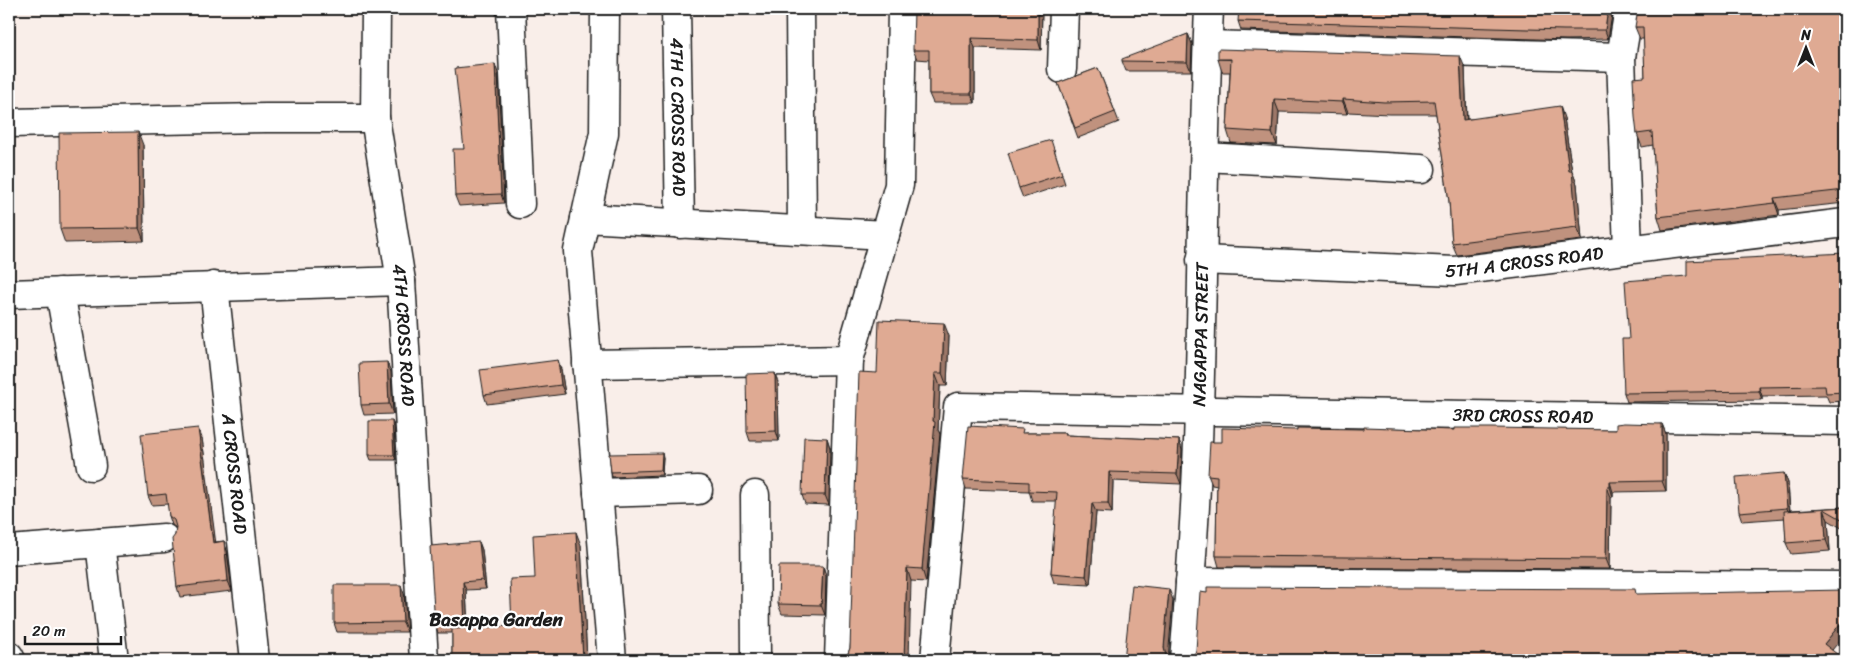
<svg xmlns="http://www.w3.org/2000/svg" width="1854" height="669" font-family="Sriracha,sans-serif">
<style>
.lines{fill:none;stroke-linecap:round;stroke-linejoin:round}
.minor-casing{stroke:#1c1c1c;stroke-width:31}
.minor{stroke:#fff;stroke-width:28}
.wall{fill:#c0927e;stroke:#1c1c1c}
.shaded-wall{fill:#9c7767;stroke:#1c1c1c}
.building{fill:#dfaa93;stroke:#1c1c1c}
.labels{text-anchor:middle;stroke-width:4.5;stroke-linejoin:round;paint-order:stroke}
.street-label{font-size:18px;fill:#1c1c1c;stroke:#fff}
.neighbourhood-label{font-size:19px;font-weight:bold;fill:#1c1c1c;stroke:#fff}
</style>
<rect width="100%" height="100%" fill="#f9eee9"/>
<filter id="ink" filterUnits="userSpaceOnUse"><feTurbulence type="fractalNoise" baseFrequency=".02" numOctaves="2"/><feDisplacementMap in="SourceGraphic" scale="10" xChannelSelector="R" yChannelSelector="G"/><feConvolveMatrix kernelMatrix="1 2 1 2 8 2 1 2 1" color-interpolation-filters="sRGB"/></filter>
<g filter="url(#ink)">
<g class="lines">
<defs>
<g id="minor">
<path id="s1" d="M376 9 375 118 401 281 424 660"/>
<polyline points="511,9 520,204"/>
<polyline points="605,9 604,133 578,251 612,660"/>
<path id="s2" d="M676 9 680 224"/>
<polyline points="800,9 802,230"/>
<polyline points="1208,45 1621,57"/>
<polyline points="1062,69 1064,9"/>
<polyline points="9,123 267,118 375,118"/>
<polyline points="1205,157 1421,169"/>
<polyline points="585,218 885,235"/>
<polyline points="1628,250 1621,57 1629,9"/>
<path id="s3" d="M1201 260 1455 271 1845 223"/>
<path id="s4" d="M214 286 255 660"/>
<polyline points="60,292 91,466"/>
<polyline points="9,294 401,281"/>
<polyline points="587,364 849,360"/>
<polyline points="598,493 698,490"/>
<polyline points="755,495 756,660"/>
<polyline points="100,543 114,660"/>
<polyline points="9,550 164,538"/>
<polyline points="1190,582 1845,586"/>
<polyline points="9,656 11,660"/>
<polyline points="839,660 849,360 899,185 902,9"/>
<path id="s5" d="M935 660 958 407 1845 421"/>
<path id="s6" d="M1184 660C1191 577 1197 494 1199 410 1203 277 1203 143 1209 9"/>
</g>
</defs>
<use href="#minor" class="minor-casing"/>
<use href="#minor" class="minor"/>
</g>
<g class="wall">
<polygon points="1042,9 1041,50 975,48 975,103 933,103 929,94 929,60 917,59 913,50"/>
<polygon points="1613,9 1608,39 1567,40 1241,30 1238,21"/>
<polygon points="1845,9 1845,203 1779,210 1779,215 1662,230 1658,217 1653,145 1642,147 1637,134 1645,77 1644,39 1640,39 1635,27"/>
<polygon points="1188,34 1192,44 1191,71 1126,71 1122,61"/>
<polygon points="1218,59 1465,68 1467,119 1564,118 1572,171 1577,184 1582,240 1457,255 1452,243 1449,201 1436,114 1389,114 1348,112 1347,114 1279,112 1277,145 1231,143 1227,130 1230,72 1222,72"/>
<polygon points="1098,68 1119,122 1078,138 1058,83"/>
<polygon points="498,73 504,203 459,206 455,196 464,149"/>
<polygon points="143,145 144,241 65,243 60,229"/>
<polygon points="1054,149 1065,184 1023,198 1019,188"/>
<polygon points="1845,253 1845,401 1829,402 1826,395 1762,396 1762,400 1627,402 1624,393 1629,339 1687,276"/>
<polygon points="949,336 947,386 940,386 938,430 940,434 926,582 911,581 847,656 850,648 877,373"/>
<polygon points="561,369 565,394 487,404 484,395"/>
<polygon points="391,372 393,414 364,415 361,405"/>
<polygon points="778,383 779,441 750,441 747,432"/>
<polygon points="392,421 394,426 396,460 371,460 369,455"/>
<polygon points="1662,424 1666,434 1666,491 1613,492 1613,497 1611,497 1610,569 1219,567 1216,556 1217,486 1212,485 1208,475 1222,442 1297,430 1616,430"/>
<polygon points="1024,433 1065,433 1066,435 1179,440 1182,450 1181,484 1113,481 1112,513 1096,512 1090,585 1054,583 1051,573 1057,501 1032,501 1029,491 966,489 963,479"/>
<polygon points="202,438 215,542 224,541 227,551 232,591 180,597 177,587 175,535 176,528 172,525 169,516 168,504 152,505 148,496"/>
<polygon points="827,438 830,448 829,505 805,504 802,495"/>
<polygon points="663,458 662,475 612,477 611,472"/>
<polygon points="1784,473 1788,483 1790,510 1845,507 1845,530 1828,520 1830,551 1791,554 1786,543 1785,518 1742,521 1739,512"/>
<polygon points="479,542 482,550 486,589 466,590 468,628 512,626 535,578 581,545 587,660 452,660 452,633 438,633 435,625"/>
<polygon points="823,566 826,576 825,615 782,614 778,604"/>
<polygon points="404,594 407,632 337,632 334,623"/>
</g>
<g class="shaded-wall">
<polygon points="1038,9 1042,9 1041,50 1038,40"/>
<polygon points="1608,9 1613,9 1608,39 1605,30"/>
<polygon points="1188,34 1192,44 1191,71 1187,62"/>
<polygon points="971,38 975,48 975,103 971,94"/>
<polygon points="1460,56 1465,68 1467,132 1463,120"/>
<polygon points="495,64 498,73 504,203 501,194"/>
<polygon points="1274,99 1279,112 1277,145 1272,133"/>
<polygon points="1343,99 1348,112 1347,114 1343,102"/>
<polygon points="1560,106 1564,118 1572,172 1572,171 1577,184 1582,240 1577,227"/>
<polygon points="138,132 143,145 144,241 139,228"/>
<polygon points="1774,198 1779,210 1779,215 1775,203"/>
<polygon points="944,323 949,336 947,386 942,373"/>
<polygon points="558,360 561,369 565,394 561,385"/>
<polygon points="387,362 391,372 393,414 389,404"/>
<polygon points="775,373 778,383 779,441 776,431"/>
<polygon points="935,373 940,386 938,430 940,434 926,582 922,569 933,421"/>
<polygon points="1759,387 1762,396 1762,400 1759,391"/>
<polygon points="392,421 394,426 396,460 394,455"/>
<polygon points="1662,424 1666,434 1666,491 1662,481"/>
<polygon points="198,428 202,438 217,552 213,543"/>
<polygon points="827,438 830,448 829,505 825,495"/>
<polygon points="1179,440 1182,450 1181,484 1177,474"/>
<polygon points="662,453 663,458 662,475 661,470"/>
<polygon points="1109,472 1113,481 1112,513 1108,503"/>
<polygon points="1784,473 1788,483 1790,518 1787,508"/>
<polygon points="1610,482 1613,492 1613,497 1610,487"/>
<polygon points="1607,487 1611,497 1610,569 1606,559"/>
<polygon points="1092,503 1096,512 1090,585 1086,576"/>
<polygon points="1824,509 1828,520 1830,551 1826,540"/>
<polygon points="576,532 581,545 587,660 583,660"/>
<polygon points="224,541 227,551 232,591 228,581"/>
<polygon points="479,542 482,550 486,589 483,580"/>
<polygon points="823,566 826,576 825,615 821,605"/>
<polygon points="907,568 911,581 909,660 904,660"/>
<polygon points="463,582 466,590 468,633 465,625"/>
<polygon points="401,585 404,594 407,632 403,622"/>
<polygon points="1169,589 1173,600 1168,659 1166,656 1164,648"/>
<polygon points="1845,618 1845,634 1828,655 1824,644"/>
</g>
<g class="building">
<polygon points="914,9 1038,9 1038,40 971,38 971,94 929,94 929,50 913,50"/>
<polygon points="1239,9 1608,9 1605,30 1564,30 1238,21"/>
<polygon points="1638,9 1845,9 1845,190 1774,198 1775,203 1658,217 1652,132 1637,134 1635,117 1633,78 1645,77 1643,27 1635,27"/>
<polygon points="1188,34 1187,62 1122,61 1122,59"/>
<polygon points="1218,49 1460,56 1463,120 1560,106 1569,171 1572,171 1577,227 1452,243 1449,201 1434,101 1384,102 1343,99 1343,102 1274,99 1272,133 1227,130 1231,59 1218,59"/>
<polygon points="495,64 501,194 455,196 453,149 464,149 455,68"/>
<polygon points="1098,68 1115,112 1075,128 1058,83"/>
<polygon points="138,132 139,228 60,229 59,133"/>
<polygon points="1051,140 1062,174 1019,188 1008,153"/>
<polygon points="1845,253 1845,392 1826,393 1825,386 1759,387 1759,391 1624,393 1622,339 1629,339 1625,281 1687,276 1687,261"/>
<polygon points="879,320 944,323 942,373 935,373 933,421 935,422 922,569 907,568 904,660 840,660 847,656 850,648 859,372 877,373"/>
<polygon points="558,360 561,385 484,395 480,370"/>
<polygon points="387,362 389,404 361,405 359,363"/>
<polygon points="775,373 776,431 747,432 746,374"/>
<polygon points="369,421 392,421 394,455 369,455"/>
<polygon points="1624,423 1662,424 1662,481 1610,482 1610,487 1607,487 1606,559 1216,556 1217,476 1208,475 1210,442 1222,442 1222,428 1297,430 1297,428 1364,429 1364,427 1454,430 1454,428 1491,428 1616,430 1616,424"/>
<polygon points="968,426 1023,429 1022,433 1065,433 1065,435 1179,440 1177,474 1109,472 1108,503 1092,503 1086,576 1051,573 1057,492 1029,491 1029,482 963,479"/>
<polygon points="198,428 213,543 224,541 228,581 177,587 172,539 175,535 176,527 174,520 169,516 166,494 148,496 141,434"/>
<polygon points="804,437 827,438 825,495 802,495"/>
<polygon points="662,453 661,470 611,472 609,454"/>
<polygon points="1784,473 1787,508 1739,512 1736,477"/>
<polygon points="1845,507 1845,521 1824,509 1826,540 1786,543 1784,511"/>
<polygon points="576,532 583,660 452,660 452,629 512,626 510,579 535,578 533,535"/>
<polygon points="479,542 483,580 463,582 465,625 435,625 430,546"/>
<polygon points="779,566 823,566 821,605 778,604"/>
<polygon points="334,585 401,585 403,622 334,623"/>
<polygon points="1132,585 1169,589 1164,648 1166,656 1170,660 1124,660"/>
<polygon points="1207,587 1635,589 1636,594 1845,590 1845,618 1824,644 1842,658 1840,660 1190,660 1193,658 1196,650 1200,592 1207,593"/>
</g>
</g>
<g class="labels">
<g class="street-label">
<text dy="6" stroke="none"><textPath href="#s2" startOffset="108">4TH C CROSS ROAD</textPath></text>
<text dy="6" stroke="none"><textPath href="#s3" startOffset="324">5TH A CROSS ROAD</textPath></text>
<text dy="6" stroke="none"><textPath href="#s1" startOffset="328">4TH CROSS ROAD</textPath></text>
<text dy="6" stroke="none"><textPath href="#s6" startOffset="326">NAGAPPA STREET</textPath></text>
<text dy="6" stroke="none"><textPath href="#s5" startOffset="819">3RD CROSS ROAD</textPath></text>
<text dy="6" stroke="none"><textPath href="#s4" startOffset="189">A CROSS ROAD</textPath></text>
</g>
<g class="neighbourhood-label">
<text x="496" y="626">Basappa Garden</text>
</g>
</g>
<rect width="1854" height="669" fill="none" stroke="#fff" stroke-width="30"/>
<rect x="15" y="15" width="1824" height="639" fill="none" stroke="#1c1c1c" stroke-width="2" filter="url(#ink)"/>
<g transform="translate(1806 48)" stroke="#ffffff" stroke-width="4" paint-order="stroke">
<path d="M0-4L9 19L0 12L-9 19Z" fill="#1c1c1c"/>
<text y="-8" font-size="14" font-weight="bold" text-anchor="middle" fill="#1c1c1c">N</text>
</g>
<path d="M25 636v8h96v-8" fill="none" stroke="#1c1c1c" stroke-width="2.5"/>
<text x="32" y="636" font-size="15" fill="#1c1c1c" stroke="#ffffff" stroke-width="4" paint-order="stroke">20 m</text>
</svg>
